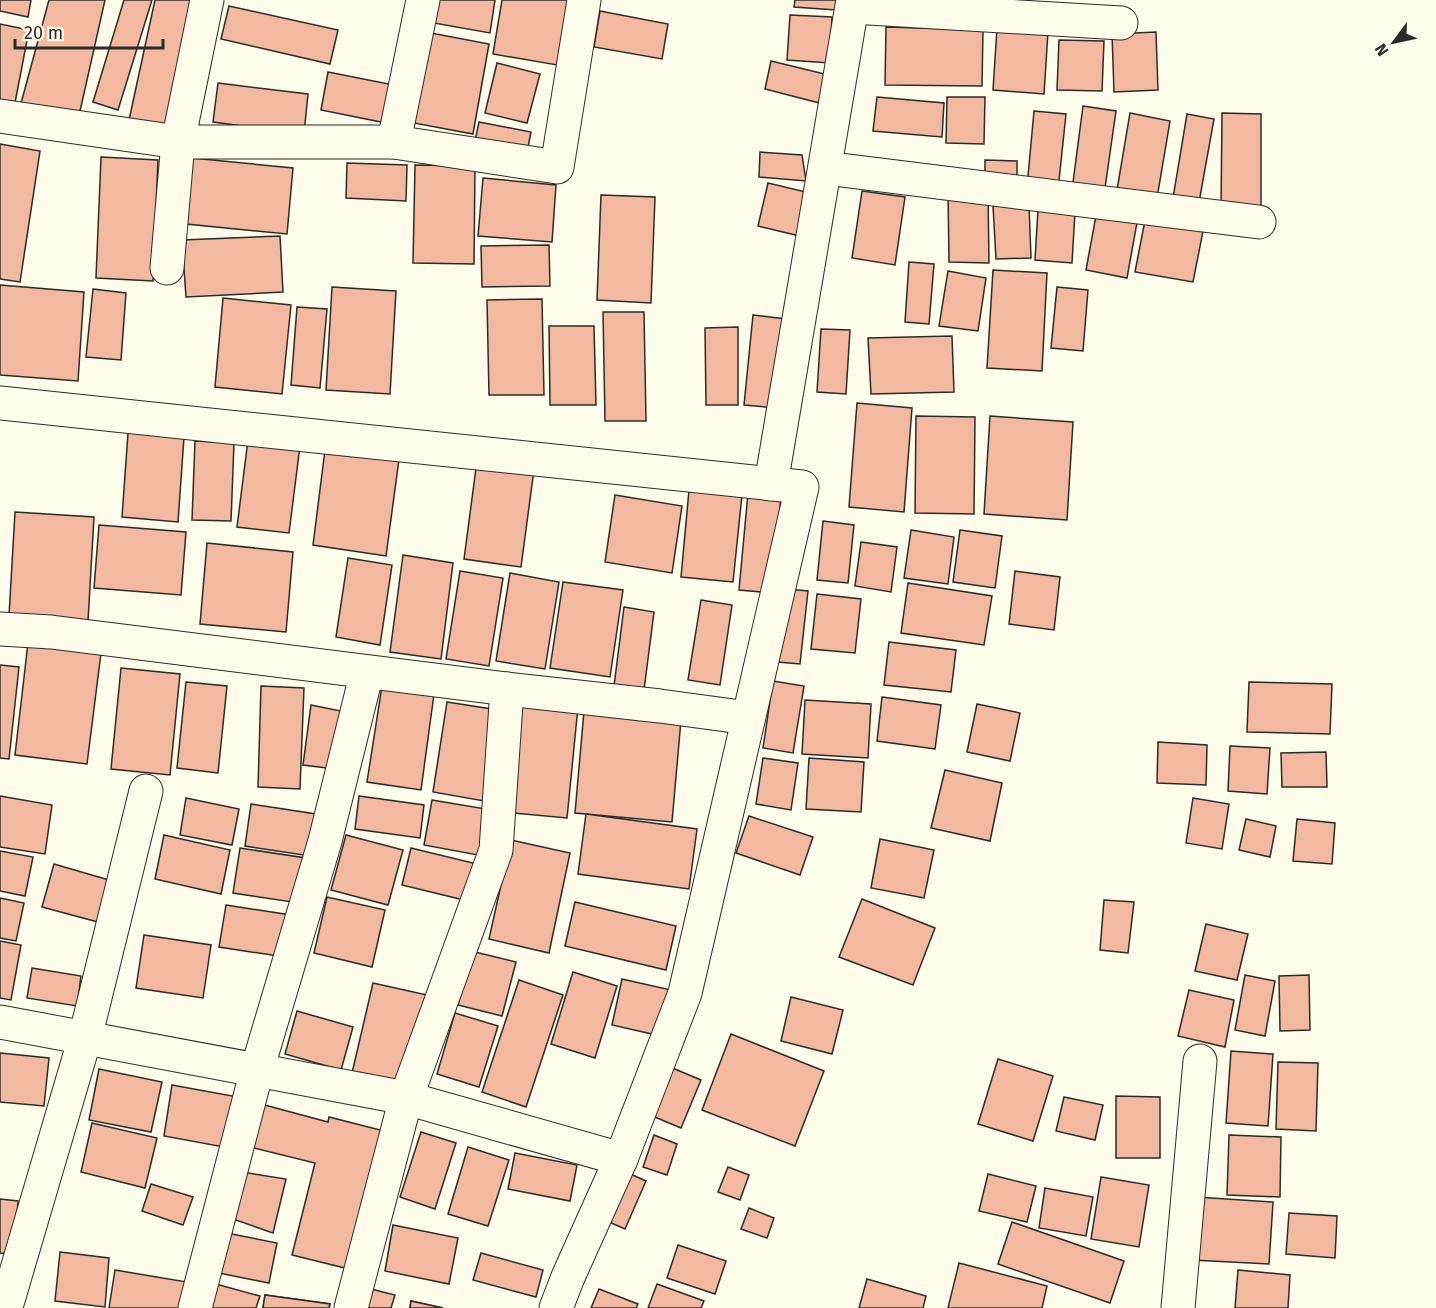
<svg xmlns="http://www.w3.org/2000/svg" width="1436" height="1308" font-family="'Fira Sans',sans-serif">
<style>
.building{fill:#f2b8a0;stroke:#2b2b2b;stroke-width:1.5}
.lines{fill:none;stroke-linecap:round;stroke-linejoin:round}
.street-casing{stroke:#2b2b2b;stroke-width:35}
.street{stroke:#fdfbea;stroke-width:33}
</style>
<rect width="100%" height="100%" fill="#fdfbea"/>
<g class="building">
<polygon points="0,0 31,0 28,17 0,11"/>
<polygon points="49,0 105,0 78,120 20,107"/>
<polygon points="124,0 152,0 118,110 93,102"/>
<polygon points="155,0 190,0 171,128 129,120"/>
<polygon points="432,0 495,0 490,33 428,22"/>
<polygon points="502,0 568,0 557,65 493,54"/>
<polygon points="795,0 837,0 836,10 794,7"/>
<polygon points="229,6 338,30 330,64 221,39"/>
<polygon points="600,11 668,24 662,59 594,47"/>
<polygon points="790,15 832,17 830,63 787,60"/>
<polygon points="0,24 29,30 14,108 0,104"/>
<polygon points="886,27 983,30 982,86 885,85"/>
<polygon points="997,28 1048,32 1044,94 993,90"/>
<polygon points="1156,32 1158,90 1114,92 1112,34"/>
<polygon points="431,33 489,44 473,134 414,123"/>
<polygon points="1059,40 1104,41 1102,91 1057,90"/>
<polygon points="771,61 837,77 831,106 765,89"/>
<polygon points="497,63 540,74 527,123 485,113"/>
<polygon points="328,72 394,85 386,123 321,110"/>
<polygon points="218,83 308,94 304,134 213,122"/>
<polygon points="877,97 944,103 942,137 873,131"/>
<polygon points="947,97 985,97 984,144 946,143"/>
<polygon points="1083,106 1116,111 1104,195 1072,190"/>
<polygon points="1034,111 1066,114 1058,190 1027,187"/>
<polygon points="1130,113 1170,121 1156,204 1116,196"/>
<polygon points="1222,113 1261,114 1261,208 1221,207"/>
<polygon points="1187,114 1214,119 1198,208 1172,204"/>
<polygon points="479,122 531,132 526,157 474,146"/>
<polygon points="0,144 40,151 20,282 0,279"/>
<polygon points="760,152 802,155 806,181 759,177"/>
<polygon points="101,157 158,160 153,281 96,278"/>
<polygon points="192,158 293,168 287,234 186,224"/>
<polygon points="985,160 1017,161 1017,184 985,184"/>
<polygon points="347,163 407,165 406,201 346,198"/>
<polygon points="415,165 475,166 474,264 413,263"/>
<polygon points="483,178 556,185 552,242 478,236"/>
<polygon points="768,183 814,194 804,237 758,226"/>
<polygon points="988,190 989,263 949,262 948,191"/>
<polygon points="862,191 905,197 895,265 852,258"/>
<polygon points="601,195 655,197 651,303 597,300"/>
<polygon points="1029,205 1031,258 996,259 993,206"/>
<polygon points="1038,209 1075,212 1072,263 1035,260"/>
<polygon points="1097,210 1138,217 1127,278 1086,270"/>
<polygon points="1146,215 1204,226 1193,282 1135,272"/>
<polygon points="280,236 283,292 186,297 182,240"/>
<polygon points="549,245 550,286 482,287 481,246"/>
<polygon points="909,262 934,264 929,324 905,322"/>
<polygon points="993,270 1047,273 1042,371 987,368"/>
<polygon points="948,271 986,278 978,331 939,326"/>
<polygon points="0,285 84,292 78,381 0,375"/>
<polygon points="332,287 396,291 390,394 326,390"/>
<polygon points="1057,287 1088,290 1083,351 1051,348"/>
<polygon points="93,289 126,293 121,360 86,357"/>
<polygon points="223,298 291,305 282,394 215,387"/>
<polygon points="542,299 544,395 489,395 487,300"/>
<polygon points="297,307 327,309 320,388 291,385"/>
<polygon points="603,312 644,312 646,421 605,421"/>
<polygon points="753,315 786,319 777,408 744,405"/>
<polygon points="549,326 594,326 596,405 550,405"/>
<polygon points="738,327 738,405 706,405 705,328"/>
<polygon points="821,329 850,330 846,394 817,392"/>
<polygon points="952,336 954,392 871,394 868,338"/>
<polygon points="857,403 912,408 904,512 849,507"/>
<polygon points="916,416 975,417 974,514 915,513"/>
<polygon points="990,416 1073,422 1067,520 984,514"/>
<polygon points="129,419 185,423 178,522 122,517"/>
<polygon points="249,432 301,438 289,533 237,527"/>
<polygon points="195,441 234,443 231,521 192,520"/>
<polygon points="326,442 400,452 386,556 313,545"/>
<polygon points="478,453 535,462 521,567 464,559"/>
<polygon points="689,490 742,495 733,582 681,577"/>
<polygon points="748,493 781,496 772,593 739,590"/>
<polygon points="615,495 682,506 672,573 605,562"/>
<polygon points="15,512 94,517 88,621 9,616"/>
<polygon points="823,521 854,525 848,583 817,580"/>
<polygon points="99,525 186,532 181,595 94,588"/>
<polygon points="911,530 954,537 948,584 904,578"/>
<polygon points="960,530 1002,536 995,588 953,582"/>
<polygon points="861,542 897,547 891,592 855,586"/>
<polygon points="207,543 293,552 286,632 200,624"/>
<polygon points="403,555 453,563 441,659 390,652"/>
<polygon points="348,558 392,565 380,645 336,637"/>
<polygon points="460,571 503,578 489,666 446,659"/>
<polygon points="1015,571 1060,577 1054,630 1009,624"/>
<polygon points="510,573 559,582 545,669 496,661"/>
<polygon points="563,582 623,590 610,677 550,668"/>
<polygon points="908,583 992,596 984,645 901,633"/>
<polygon points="787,589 808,591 800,664 778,662"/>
<polygon points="817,594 861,599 855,653 811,649"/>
<polygon points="701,600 732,605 720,685 688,680"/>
<polygon points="624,607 654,612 644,690 614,686"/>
<polygon points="889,642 956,650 951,692 884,685"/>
<polygon points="28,643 101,653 87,764 15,755"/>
<polygon points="0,665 19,667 9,759 0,758"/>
<polygon points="121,668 180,674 170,775 111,769"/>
<polygon points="773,681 804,686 793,753 763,748"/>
<polygon points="186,682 227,686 218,773 177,768"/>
<polygon points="1249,682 1332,684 1330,734 1247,732"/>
<polygon points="261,686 304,688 300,789 258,787"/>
<polygon points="382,686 434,694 421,790 367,782"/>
<polygon points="882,697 941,705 935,749 877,741"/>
<polygon points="805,700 871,704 868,758 802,754"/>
<polygon points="513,701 578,707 567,818 503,812"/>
<polygon points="447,702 498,710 484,801 433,792"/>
<polygon points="977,704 1020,713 1010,761 967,752"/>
<polygon points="311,705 346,712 335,769 303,765"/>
<polygon points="584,711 681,720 672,822 575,813"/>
<polygon points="1158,742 1207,745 1206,785 1157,783"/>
<polygon points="1230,746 1270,748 1267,794 1228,791"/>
<polygon points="1326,752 1327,787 1282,787 1281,753"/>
<polygon points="763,758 798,763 791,810 756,804"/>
<polygon points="809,758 864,762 861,812 806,809"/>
<polygon points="945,770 1002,783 990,841 931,828"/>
<polygon points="0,796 52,805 45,854 0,847"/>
<polygon points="359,796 424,805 420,838 355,829"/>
<polygon points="186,798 239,809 232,845 180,835"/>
<polygon points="1193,798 1229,804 1222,849 1186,843"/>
<polygon points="432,800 492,810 483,856 424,845"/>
<polygon points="251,804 316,814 310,856 245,846"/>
<polygon points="586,814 697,829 689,889 578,874"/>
<polygon points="749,816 813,837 800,875 736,853"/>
<polygon points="1246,819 1276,826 1270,857 1239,850"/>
<polygon points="1297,819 1335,823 1332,864 1293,861"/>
<polygon points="164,835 230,850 221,894 155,879"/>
<polygon points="346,835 403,850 388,905 331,890"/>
<polygon points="880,839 934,850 924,898 871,888"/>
<polygon points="511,840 570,853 549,953 489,939"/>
<polygon points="240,848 306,858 299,903 233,893"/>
<polygon points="411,848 477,864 468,901 402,885"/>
<polygon points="0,851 33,857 25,896 0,891"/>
<polygon points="54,864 109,880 98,922 42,907"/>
<polygon points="327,897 385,910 372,967 314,953"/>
<polygon points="0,898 24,903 16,941 0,938"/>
<polygon points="862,899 935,928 913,985 839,957"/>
<polygon points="1104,900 1134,902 1128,953 1100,950"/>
<polygon points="575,902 676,926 666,970 565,946"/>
<polygon points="226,905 297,916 291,958 219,947"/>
<polygon points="1206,924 1248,934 1237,980 1195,971"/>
<polygon points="144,935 211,945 203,998 136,988"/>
<polygon points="0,941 21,945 11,1000 0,998"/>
<polygon points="471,951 516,962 502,1016 458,1005"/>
<polygon points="32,968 81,976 77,1006 27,998"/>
<polygon points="573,972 617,986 595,1058 551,1044"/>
<polygon points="1245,975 1275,981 1265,1036 1235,1030"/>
<polygon points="1309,975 1310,1030 1280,1031 1279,976"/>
<polygon points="622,979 671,990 661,1036 612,1025"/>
<polygon points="519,980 563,995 526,1107 482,1092"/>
<polygon points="373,983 436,997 405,1082 352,1073"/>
<polygon points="1189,990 1234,1000 1225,1047 1178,1036"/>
<polygon points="791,997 843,1010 832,1054 781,1041"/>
<polygon points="297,1011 353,1027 341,1070 285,1054"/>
<polygon points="455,1013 498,1026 479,1087 437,1074"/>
<polygon points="731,1034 824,1071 795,1146 702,1110"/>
<polygon points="1231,1051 1273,1054 1268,1126 1226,1123"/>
<polygon points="0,1053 49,1058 44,1106 0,1102"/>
<polygon points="998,1059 1053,1076 1033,1141 978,1124"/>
<polygon points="1278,1062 1318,1063 1316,1131 1276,1129"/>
<polygon points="670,1067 701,1080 681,1128 650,1115"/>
<polygon points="99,1069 162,1082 151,1132 89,1120"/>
<polygon points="172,1085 238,1097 229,1148 164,1136"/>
<polygon points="1116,1096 1160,1097 1160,1158 1116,1158"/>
<polygon points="1064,1097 1103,1105 1095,1140 1056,1131"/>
<polygon points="261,1104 328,1122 329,1117 388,1132 353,1270 292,1255 315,1163 250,1147"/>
<polygon points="92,1123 157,1138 145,1188 81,1172"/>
<polygon points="421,1132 456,1143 435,1209 400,1197"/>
<polygon points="654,1135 677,1144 667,1175 643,1167"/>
<polygon points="1229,1135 1281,1137 1280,1197 1227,1195"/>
<polygon points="468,1147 509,1160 488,1226 448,1214"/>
<polygon points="515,1153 577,1165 570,1201 508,1189"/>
<polygon points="728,1167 749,1175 740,1200 718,1192"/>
<polygon points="242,1172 286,1179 273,1233 233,1219"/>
<polygon points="628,1173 646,1181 625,1229 607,1221"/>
<polygon points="988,1174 1036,1186 1027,1222 979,1211"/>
<polygon points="1101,1177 1149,1185 1139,1247 1091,1239"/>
<polygon points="151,1184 193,1197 183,1225 142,1211"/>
<polygon points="1045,1188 1093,1197 1086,1236 1039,1228"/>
<polygon points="1196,1197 1273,1202 1269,1264 1192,1260"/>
<polygon points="0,1199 18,1201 14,1254 0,1253"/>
<polygon points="749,1208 774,1218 767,1238 741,1229"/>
<polygon points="1289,1213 1337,1216 1335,1258 1286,1254"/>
<polygon points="1012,1222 1124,1261 1110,1303 998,1264"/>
<polygon points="393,1225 458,1238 449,1284 385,1271"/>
<polygon points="206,1229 277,1243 269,1283 199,1269"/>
<polygon points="678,1245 726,1261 715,1294 667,1278"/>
<polygon points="60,1252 109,1258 105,1307 55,1301"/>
<polygon points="481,1253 543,1270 536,1297 473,1280"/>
<polygon points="959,1263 1047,1286 1042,1308 948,1308"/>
<polygon points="115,1270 187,1282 182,1308 109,1308"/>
<polygon points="1238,1270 1290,1275 1288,1308 1235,1308"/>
<polygon points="867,1279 926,1296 923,1308 859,1308"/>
<polygon points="201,1280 260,1296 256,1308 194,1308"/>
<polygon points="657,1284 704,1301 701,1308 648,1308"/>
<polygon points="363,1287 395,1295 391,1308 357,1308"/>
<polygon points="599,1289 638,1304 636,1308 591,1308"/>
<polygon points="265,1295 330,1304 329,1308 263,1308"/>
<polygon points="265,1295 330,1304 329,1308 263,1308"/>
<polygon points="411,1301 443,1308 410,1308"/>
<polygon points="411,1301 443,1308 410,1308"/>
</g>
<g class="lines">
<defs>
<g id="street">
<polyline points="423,0 394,142 557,167 584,0"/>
<polyline points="852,7 1121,23"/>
<polyline points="0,116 178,142 394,142"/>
<polyline points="825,168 1259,222"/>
<polyline points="167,268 178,142 207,0"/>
<polyline points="0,403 802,487 685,993 621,1159 406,1098 0,1022"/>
<polyline points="771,484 853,0"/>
<polyline points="0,629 51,632 507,689 660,706 748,718"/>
<polyline points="8,1300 85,1038 146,791"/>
<polyline points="195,1308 257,1070 325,841 367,672"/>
<polyline points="351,1308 406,1098 496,850 507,689"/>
<polyline points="556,1308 568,1277 621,1159"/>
<polyline points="1178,1308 1200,1061"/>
</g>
</defs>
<use href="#street" class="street-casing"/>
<use href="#street" class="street"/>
</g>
<g transform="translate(1394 42) rotate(237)" stroke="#fdfbea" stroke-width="4.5" paint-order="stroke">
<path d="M0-4.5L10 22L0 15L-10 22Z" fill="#2b2b2b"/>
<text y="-9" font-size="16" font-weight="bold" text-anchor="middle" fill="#2b2b2b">N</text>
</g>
<path d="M15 39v9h148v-9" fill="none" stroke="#2b2b2b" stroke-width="3"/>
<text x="24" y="39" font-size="18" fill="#2b2b2b" stroke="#fdfbea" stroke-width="4.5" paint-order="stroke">20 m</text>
</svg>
